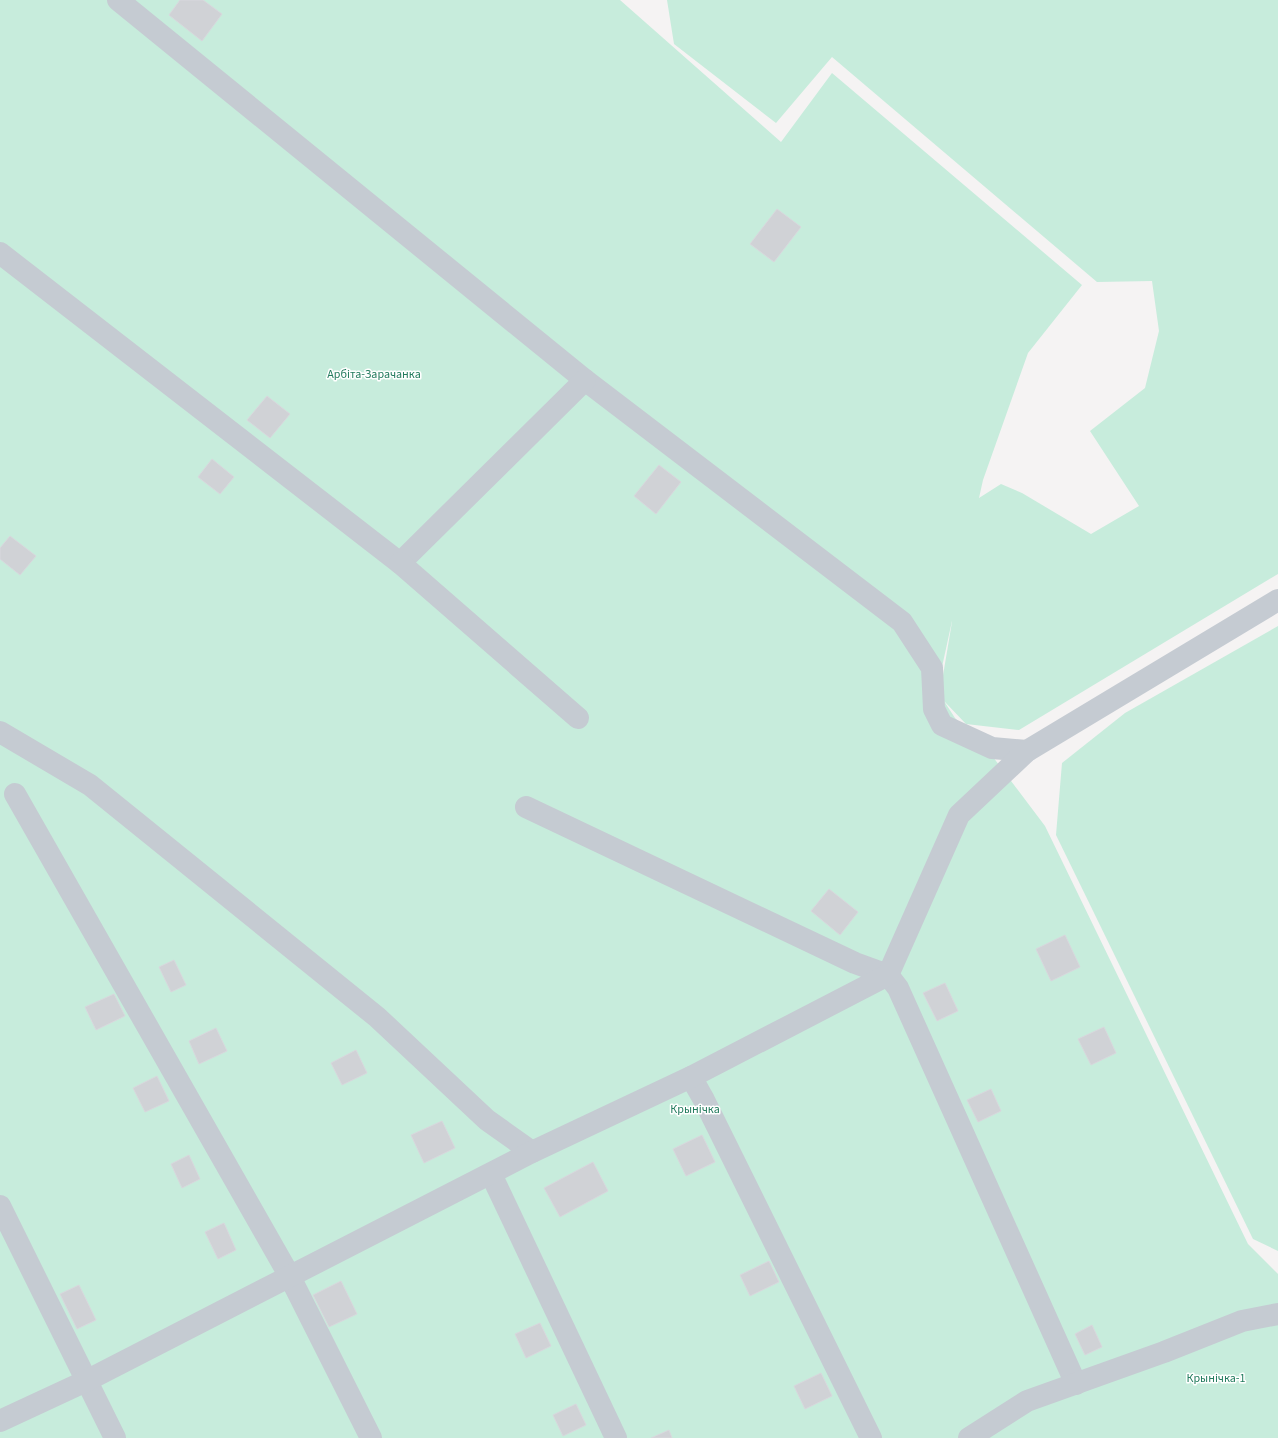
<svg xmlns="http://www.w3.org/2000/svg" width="1278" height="1438" font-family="'Source Sans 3',sans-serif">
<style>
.green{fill:#c7ecdc;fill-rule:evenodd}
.building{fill:#d0d2d6;stroke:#d8d8dd}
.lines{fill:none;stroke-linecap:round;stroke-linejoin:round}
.minor{stroke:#c5cbd2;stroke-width:22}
.labels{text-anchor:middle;stroke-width:3;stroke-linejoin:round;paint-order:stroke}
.park-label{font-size:12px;fill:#227b5d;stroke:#fff}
</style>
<rect width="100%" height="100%" fill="#f5f3f3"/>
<g class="green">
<path d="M0 0H620L781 142 832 73 1082 285 1028 353 983 480 979 498 1001 484 1022 493 1091 534 1139 506 1090 431 1145 388 1159 331 1152 281 1097 282 832 57 776 123 674 44 667 0H1278V574L1019 730 966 724 944 701 955 718 990 753 1045 826 1248 1244 1278 1274V1438H0ZM952 621V622L940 693 937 690Z"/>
<polygon points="1278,626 1278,1251 1253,1239 1056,835 1062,763 1125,713"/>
</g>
<g class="building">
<polygon points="180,0 203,0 222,14 202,41 169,15"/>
<polygon points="777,209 801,227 774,262 750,244"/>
<polygon points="267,396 290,414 270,438 247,420"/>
<polygon points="212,459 234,477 220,494 198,477"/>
<polygon points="659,465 681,482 656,514 634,496"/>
<polygon points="10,536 36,556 20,575 0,559 0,548"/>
<polygon points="829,889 858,912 840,935 811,911"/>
<polygon points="1065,935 1080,967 1051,981 1036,949"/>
<polygon points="174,960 186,985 171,992 159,967"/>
<polygon points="945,983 958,1011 937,1021 923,993"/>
<polygon points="114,994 125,1016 96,1030 85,1007"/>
<polygon points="1104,1027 1116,1053 1091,1065 1078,1039"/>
<polygon points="216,1028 227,1051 199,1064 189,1041"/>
<polygon points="356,1050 367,1073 342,1085 331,1063"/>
<polygon points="157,1076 169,1101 145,1112 133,1088"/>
<polygon points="991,1089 1001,1111 978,1122 967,1100"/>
<polygon points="442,1121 455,1148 424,1163 411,1135"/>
<polygon points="702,1135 715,1162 686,1176 673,1149"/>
<polygon points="189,1155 200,1179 182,1188 171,1164"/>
<polygon points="593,1162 608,1191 560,1217 544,1188"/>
<polygon points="224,1223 236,1250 218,1259 205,1232"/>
<polygon points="769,1261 779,1282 750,1296 740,1275"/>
<polygon points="341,1281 357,1314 329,1327 313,1295"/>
<polygon points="79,1285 96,1320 77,1329 60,1294"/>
<polygon points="540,1323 551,1346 526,1358 515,1334"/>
<polygon points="1092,1325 1102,1347 1085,1355 1075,1334"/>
<polygon points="821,1373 832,1396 805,1409 794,1386"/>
<polygon points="576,1404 586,1425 563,1436 553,1415"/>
<polygon points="669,1430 672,1438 651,1438"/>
</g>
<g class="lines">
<g class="minor">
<polyline points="118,0 585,380 902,622 932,668 934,709 942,725 992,748 1027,751"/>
<polyline points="0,253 400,563 585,380"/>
<polyline points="400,563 578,718"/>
<polyline points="0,732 90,785 377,1017 487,1120 532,1152"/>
<polyline points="15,794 289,1275 371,1438"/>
<polyline points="526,807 855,963 888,975 898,988 1076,1384"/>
<polyline points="691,1077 704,1100 871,1438"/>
<polyline points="491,1174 616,1438"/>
<polyline points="0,1206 115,1438"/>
<polyline points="0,1421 86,1381 532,1152 691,1077 888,975 959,815 1027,751 1278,600"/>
<polyline points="969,1438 1027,1401 1164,1352 1242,1321 1278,1314"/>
</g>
</g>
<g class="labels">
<g class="park-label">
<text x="374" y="378">Арбіта-Зарачанка</text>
<text x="695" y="1113">Крынічка</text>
<text x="1216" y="1382">Крынічка-1</text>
</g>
</g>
</svg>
